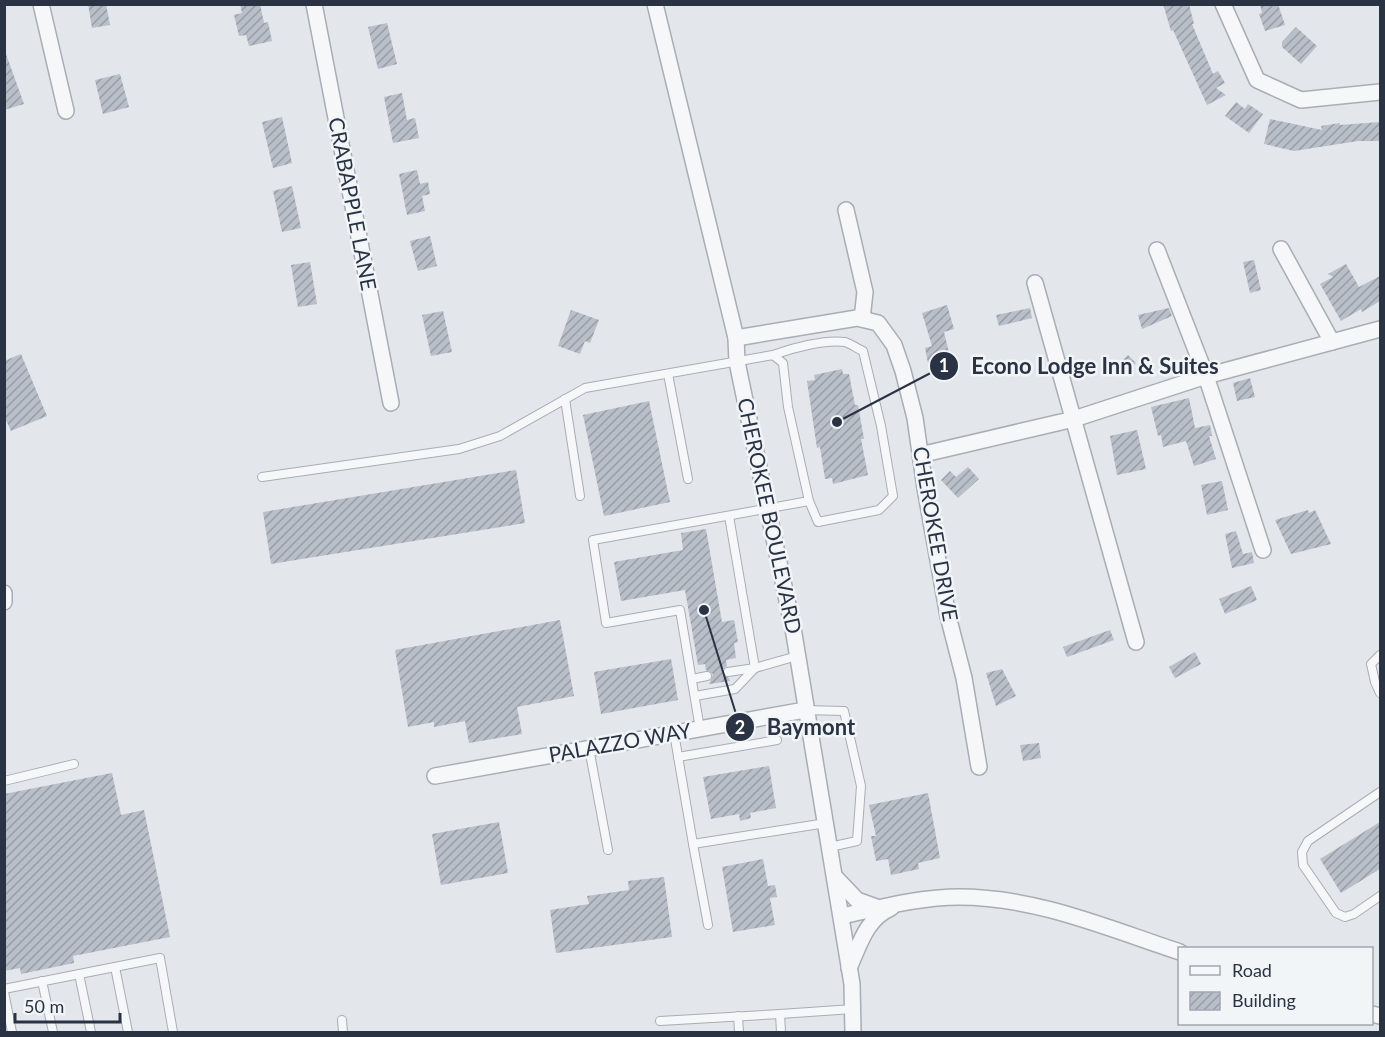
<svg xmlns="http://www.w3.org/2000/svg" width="1385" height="1037" font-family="Lato,sans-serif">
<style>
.building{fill:url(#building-hatch)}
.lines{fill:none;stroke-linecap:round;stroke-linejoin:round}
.service-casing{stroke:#a8adb6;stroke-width:10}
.minor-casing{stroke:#a8adb6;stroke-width:18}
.service{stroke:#f6f7f9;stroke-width:8}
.minor{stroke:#f6f7f9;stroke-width:15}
.labels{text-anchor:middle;stroke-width:5;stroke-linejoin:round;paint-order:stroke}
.street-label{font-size:21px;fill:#2a3344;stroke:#f2f5f8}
.leader{fill:none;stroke:#2a3344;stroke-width:2}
.callout-dot{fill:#2a3344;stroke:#f2f5f8;stroke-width:2}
.mark-label{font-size:18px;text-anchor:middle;font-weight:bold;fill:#fff}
.callout-label{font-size:22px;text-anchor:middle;font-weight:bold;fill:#2a3344;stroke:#f2f5f8;stroke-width:5;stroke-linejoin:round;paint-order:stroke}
</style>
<defs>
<pattern id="building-hatch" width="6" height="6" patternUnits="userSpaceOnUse" patternTransform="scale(1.5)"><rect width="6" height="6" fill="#b9bfc9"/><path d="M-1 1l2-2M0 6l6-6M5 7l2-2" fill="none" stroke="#979ca5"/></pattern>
</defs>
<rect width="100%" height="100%" fill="#e3e6eb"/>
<g class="building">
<polygon points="88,4 106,4 110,25 92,28"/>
<polygon points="240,4 260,4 264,23 268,22 272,41 249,46 246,35 239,36 234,15 242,13"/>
<polygon points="1163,4 1189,4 1194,24 1192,24 1213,74 1218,71 1225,83 1216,88 1226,95 1207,105 1173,30 1171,31"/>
<polygon points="1260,4 1278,4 1285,25 1265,31 1259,14 1262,13"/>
<polygon points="387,23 397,64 378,69 368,27"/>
<polygon points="1296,27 1317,46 1301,64 1282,47 1282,42"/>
<polygon points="4,54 6,54 24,104 4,110"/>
<polygon points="120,74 129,107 103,114 95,80"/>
<polygon points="402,93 407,120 415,118 419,138 393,143 384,97"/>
<polygon points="1236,102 1245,109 1248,104 1263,114 1249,133 1225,116"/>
<polygon points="282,117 292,163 273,168 262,122"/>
<polygon points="1270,119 1322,130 1321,126 1340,123 1340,125 1380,122 1380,141 1358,141 1294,151 1264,144"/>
<polygon points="417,170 420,184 428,182 430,194 422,196 425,211 407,215 399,174"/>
<polygon points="292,186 301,228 282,232 273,191"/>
<polygon points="430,236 437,266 418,271 410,241"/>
<polygon points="1254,260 1261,290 1250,293 1243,262"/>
<polygon points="310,262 317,304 298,307 291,265"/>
<polygon points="1346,264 1359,287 1380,276 1380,301 1362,312 1361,309 1341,321 1320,284 1333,277 1328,274"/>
<polygon points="947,305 954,329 944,332 950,357 928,363 925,348 932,346 922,313"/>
<polygon points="1030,308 1032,318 999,326 996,315"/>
<polygon points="1169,308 1172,316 1142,329 1138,315"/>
<polygon points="571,310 599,320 590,343 585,341 580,354 558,346"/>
<polygon points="443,311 452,352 431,356 422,315"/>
<polygon points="21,354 47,416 11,431 4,416 4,361"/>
<polygon points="1128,355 1136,363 1122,375 1115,367"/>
<polygon points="842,369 843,374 849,374 855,405 858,405 864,439 861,439 868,475 833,484 832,478 825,479 820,447 817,448 807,381 815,380 814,375"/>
<polygon points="1250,378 1255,397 1237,401 1233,383"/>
<polygon points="1189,398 1195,428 1210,425 1212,436 1209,436 1216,459 1194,466 1186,441 1163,447 1161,435 1158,436 1151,407"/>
<polygon points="649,401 670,502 604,516 583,415"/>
<polygon points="1137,430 1146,469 1117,475 1110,436"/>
<polygon points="968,467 979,479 958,498 941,480 950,471 956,477"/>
<polygon points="516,470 525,523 271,564 263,512"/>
<polygon points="1222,481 1228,510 1207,515 1201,485"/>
<polygon points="1308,510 1309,513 1315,510 1331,544 1291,554 1275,520"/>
<polygon points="706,529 722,622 734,620 738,642 734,643 736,658 726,660 727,666 722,670 723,675 729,678 730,681 709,684 713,674 706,670 705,664 698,665 685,590 621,601 614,562 683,550 681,533"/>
<polygon points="1236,531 1243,554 1252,552 1254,563 1232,568 1225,534"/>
<polygon points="1251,586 1257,600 1225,614 1219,599"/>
<polygon points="560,620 574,696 517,707 522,734 469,743 465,721 434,727 434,722 408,727 395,650"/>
<polygon points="1110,630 1114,640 1067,657 1063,647"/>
<polygon points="1195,652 1201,664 1175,678 1169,667"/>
<polygon points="671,659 678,700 601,714 594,672"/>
<polygon points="1002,669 1016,696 996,706 986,673"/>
<polygon points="1039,743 1041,758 1023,761 1020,745"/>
<polygon points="769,766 776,808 750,813 751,818 740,821 739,814 711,819 703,777"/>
<polygon points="112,773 121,815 144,810 170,937 73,956 74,963 21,974 20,968 4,971 4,794"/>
<polygon points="928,793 940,858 918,863 919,869 891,875 888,859 876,861 871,836 876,836 869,805"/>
<polygon points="499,822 508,873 441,885 432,834"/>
<polygon points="1380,822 1380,869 1341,893 1320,859"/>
<polygon points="763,859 768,886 775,885 777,897 770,898 775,925 733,932 722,867"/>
<polygon points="664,877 672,937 556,953 550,910 589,904 587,896 629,890 628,881"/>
</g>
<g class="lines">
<defs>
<g id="service">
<path d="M773 355C792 348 826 339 845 342 851 344 858 349 863 351L881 426 893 496 879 510 818 522 809 501"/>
<polyline points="668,374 688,479"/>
<polyline points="565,399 580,496"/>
<polyline points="262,477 459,449 500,436 585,388 773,355 783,363 788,407 809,501 593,540 606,623 680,610 700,729"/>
<polyline points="729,516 755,668 797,656"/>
<polyline points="1380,655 1371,664 1375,682 1380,693"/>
<polyline points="728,672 755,668"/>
<polyline points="692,679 707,676"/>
<polyline points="695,696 735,689 755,668"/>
<polyline points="805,710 844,711 861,786 857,841 830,847"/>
<polyline points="674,733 693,844 826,823"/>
<polyline points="589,748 608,850"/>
<polyline points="678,757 777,740"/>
<polyline points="4,781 74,764"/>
<polyline points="1380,792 1308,841 1302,852 1303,865 1336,913 1345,917 1354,914 1380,896"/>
<polyline points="693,844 708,925"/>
<polyline points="115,967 128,1032"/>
<polyline points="79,974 91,1032"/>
<polyline points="42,981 53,1032"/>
<polyline points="4,989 160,958 173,1032"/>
<polyline points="4,992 12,1032"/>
<polyline points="738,1016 739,1032"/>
<polyline points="342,1020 343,1032"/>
<polyline points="660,1021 780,1014"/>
<polyline points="781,1032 780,1014 853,1009"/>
</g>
<g id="minor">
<polyline points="41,4 66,111"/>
<polyline points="314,4 391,403"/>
<polyline points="655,4 736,338 737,362 794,634 852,984 853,1032"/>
<polyline points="1223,4 1257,80 1301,100 1380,92"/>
<polyline points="846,210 865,292 862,319"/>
<polyline points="1281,249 1332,342"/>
<polyline points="1157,250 1206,376 1263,550"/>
<polyline points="1035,283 1136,642"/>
<polyline points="736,338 857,318 878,323 894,345 903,371 915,418 925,488 948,616 964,678 979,767"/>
<polyline points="920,455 1074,419 1206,376 1380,329"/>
<polyline points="4,593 4,602"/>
<polyline points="435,776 805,710"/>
<polyline points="836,878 857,900 879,908"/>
<path d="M842 916C880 908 919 897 959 897 1036 897 1107 928 1180 952"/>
<path d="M849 968C860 944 866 919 891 908"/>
<polyline points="1372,1014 1380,1016"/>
</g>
</defs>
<use href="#service" class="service-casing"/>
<use href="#minor" class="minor-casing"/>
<use href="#service" class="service"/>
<use href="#minor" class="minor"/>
</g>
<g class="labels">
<g class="street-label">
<text transform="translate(352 204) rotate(79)" y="7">CRABAPPLE LANE</text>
<text transform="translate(769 516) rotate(78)" y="7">CHEROKEE BOULEVARD</text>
<text transform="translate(935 534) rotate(80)" y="7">CHEROKEE DRIVE</text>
<text transform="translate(620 743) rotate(-10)" y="7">PALAZZO WAY</text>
</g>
</g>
<path class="leader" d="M837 422L944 366M704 610L740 727"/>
<g class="callout-dot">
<circle cx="837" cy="422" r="6"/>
<circle cx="704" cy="610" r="6"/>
<circle cx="944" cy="366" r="15"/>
<circle cx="740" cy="727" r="15"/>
</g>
<g class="mark-label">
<text x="944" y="372">1</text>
<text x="740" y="734">2</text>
</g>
<g class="callout-label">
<text x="1095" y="374">Econo Lodge Inn &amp; Suites</text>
<text x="811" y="735">Baymont</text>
</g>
<rect width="1385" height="1037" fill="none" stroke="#2a3344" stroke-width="12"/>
<rect x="1178" y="947" width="195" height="78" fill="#f2f5f8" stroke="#a2a7b0" stroke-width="1.5"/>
<rect x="1190" y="966" width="30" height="9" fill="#f6f7f9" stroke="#a2a7b0" stroke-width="1.5"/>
<text x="1232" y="977" font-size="18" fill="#2a3344">Road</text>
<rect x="1190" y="992" width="30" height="18" fill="url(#building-hatch)" stroke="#a2a7b0" stroke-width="1.5"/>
<text x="1232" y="1007" font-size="18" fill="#2a3344">Building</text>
<path d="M15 1013v9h105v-9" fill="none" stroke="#2a3344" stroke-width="3"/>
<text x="24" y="1013" font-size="18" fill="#2a3344" stroke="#f2f5f8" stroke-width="4.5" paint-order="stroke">50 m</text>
</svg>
